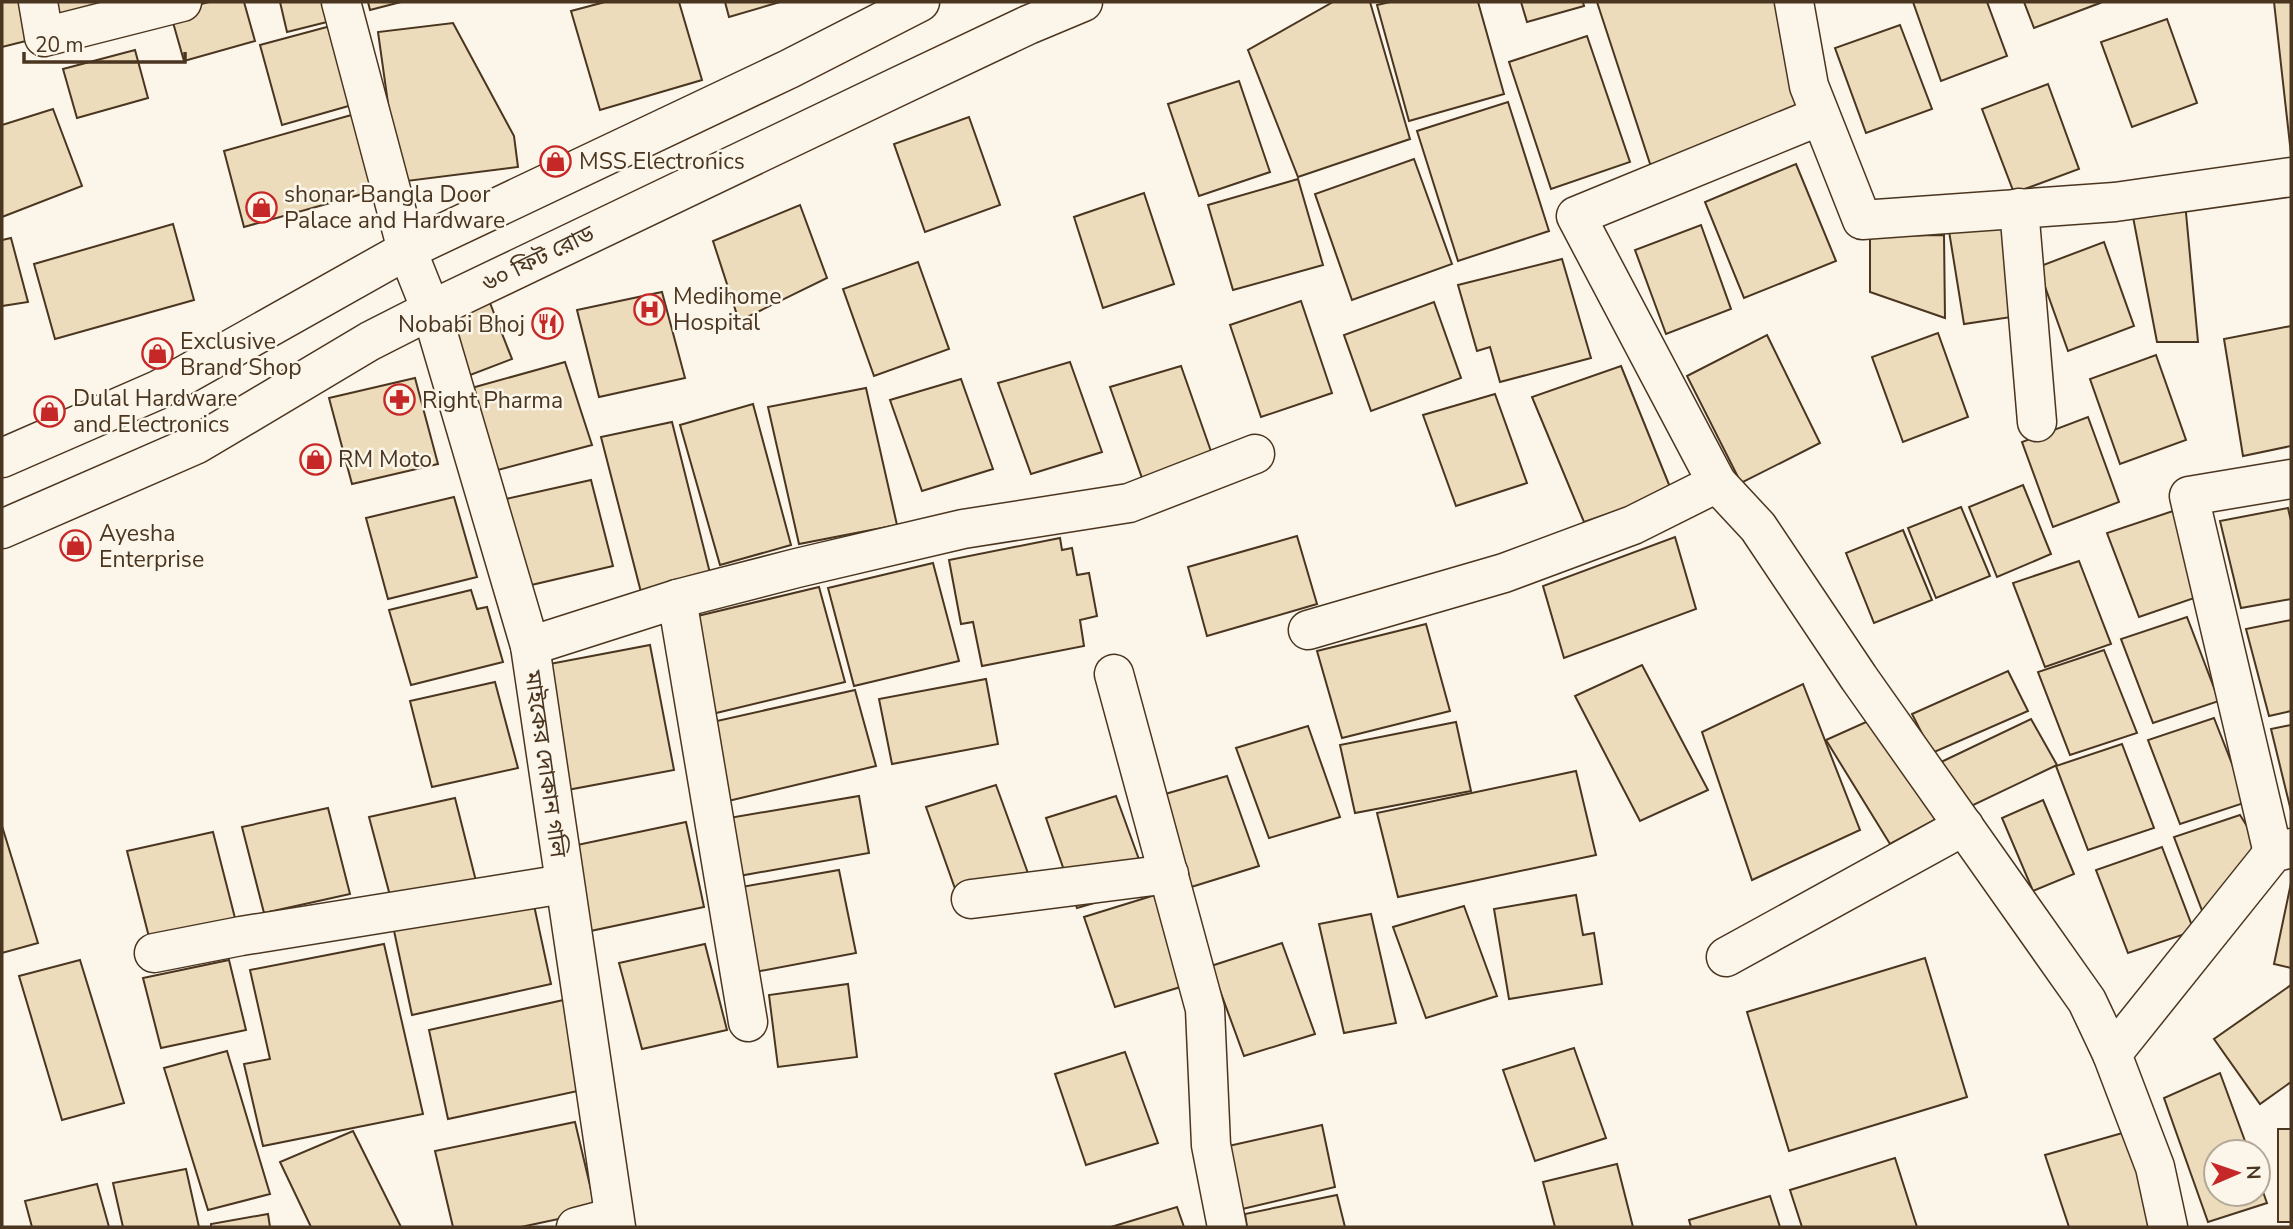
<svg xmlns="http://www.w3.org/2000/svg" width="2293" height="1229" font-family="'Nunito Sans','Noto Sans Bengali',sans-serif">
<style>
.building{fill:#ecdcbc;stroke:#4a3520;stroke-width:2}
.lines{fill:none;stroke-linecap:round;stroke-linejoin:round}
.minor-casing{stroke:#4a3520;stroke-width:41}
.tertiary-casing{stroke:#4a3520;stroke-width:41}
.minor{stroke:#fbf6e9;stroke-width:38}
.tertiary{stroke:#fbf6e9;stroke-width:38}
.labels{text-anchor:middle;stroke-width:5;stroke-linejoin:round;paint-order:stroke}
.poi-label{font-size:23px;fill:#4a3520;stroke:#fbf6e9;text-anchor:start}
.street-label{font-size:23px;fill:#4a3520;stroke:#fbf6e9}
</style>
<rect width="100%" height="100%" fill="#fbf6e9"/>
<g class="building">
<polygon points="2,2 37,2 46,36 2,47"/>
<polygon points="54,2 129,2 58,18"/>
<polygon points="209,2 244,2 255,41 184,61 170,12"/>
<polygon points="280,2 331,2 335,20 287,32"/>
<polygon points="368,2 401,2 370,10"/>
<polygon points="605,2 679,2 702,80 600,110 571,11"/>
<polygon points="725,2 780,2 729,17"/>
<polygon points="1333,2 1370,2 1410,139 1298,177 1248,50"/>
<polygon points="1390,2 1478,2 1504,94 1409,121 1377,5"/>
<polygon points="1521,2 1583,2 1584,6 1527,22"/>
<polygon points="1597,2 1777,2 1817,128 1656,182"/>
<polygon points="1913,2 1987,2 2007,56 1941,81"/>
<polygon points="2024,2 2099,2 2100,3 2034,28"/>
<polygon points="2274,2 2291,2 2291,154"/>
<polygon points="2167,19 2197,103 2132,127 2101,42"/>
<polygon points="453,23 514,136 518,167 399,182 378,32"/>
<polygon points="338,24 359,103 282,125 260,45"/>
<polygon points="1900,25 1932,109 1866,133 1835,48"/>
<polygon points="1587,36 1630,162 1551,189 1509,62"/>
<polygon points="135,50 148,98 77,118 63,69"/>
<polygon points="1239,81 1270,172 1199,196 1168,104"/>
<polygon points="2048,84 2079,169 2014,193 1982,109"/>
<polygon points="1508,102 1549,231 1458,261 1417,131"/>
<polygon points="53,109 82,186 2,217 2,125"/>
<polygon points="362,112 384,188 244,227 224,151"/>
<polygon points="969,117 1000,205 925,232 894,144"/>
<polygon points="1414,159 1452,264 1352,300 1315,194"/>
<polygon points="1796,164 1836,261 1744,298 1705,202"/>
<polygon points="1298,179 1323,265 1233,290 1208,205"/>
<polygon points="1144,193 1174,284 1103,308 1074,217"/>
<polygon points="2185,202 2198,342 2157,342 2133,217"/>
<polygon points="800,205 827,278 739,321 713,241"/>
<polygon points="173,224 194,300 55,339 34,264"/>
<polygon points="2004,224 2018,316 1964,324 1949,231"/>
<polygon points="1701,225 1731,309 1666,334 1635,250"/>
<polygon points="1944,235 1945,318 1870,292 1870,236"/>
<polygon points="11,238 28,302 2,306 2,240"/>
<polygon points="2104,242 2134,326 2068,351 2038,267"/>
<polygon points="1562,259 1591,358 1500,382 1490,347 1477,351 1458,285"/>
<polygon points="918,262 949,349 874,376 843,289"/>
<polygon points="662,292 685,378 599,397 577,310"/>
<polygon points="1301,301 1332,393 1261,417 1230,325"/>
<polygon points="1434,302 1461,378 1371,411 1344,335"/>
<polygon points="490,303 512,359 465,377 443,321"/>
<polygon points="2291,326 2291,446 2243,456 2224,339"/>
<polygon points="1938,333 1968,417 1903,442 1872,357"/>
<polygon points="1767,335 1820,443 1741,483 1687,376"/>
<polygon points="2156,355 2186,440 2120,464 2090,379"/>
<polygon points="565,362 592,445 494,471 468,389"/>
<polygon points="1070,362 1102,452 1031,474 998,383"/>
<polygon points="1181,366 1213,457 1142,478 1110,387"/>
<polygon points="1621,366 1672,492 1584,522 1532,397"/>
<polygon points="415,378 438,464 352,484 329,398"/>
<polygon points="961,379 993,469 922,491 890,400"/>
<polygon points="866,388 897,525 799,544 768,407"/>
<polygon points="1495,394 1527,483 1456,506 1423,415"/>
<polygon points="753,404 791,545 720,565 680,425"/>
<polygon points="2088,417 2119,502 2053,527 2022,442"/>
<polygon points="672,422 712,581 642,596 601,437"/>
<polygon points="591,480 613,566 527,586 506,499"/>
<polygon points="2023,485 2051,554 1997,577 1969,507"/>
<polygon points="454,497 477,577 388,599 366,518"/>
<polygon points="1961,507 1990,576 1936,598 1908,528"/>
<polygon points="2288,508 2291,521 2291,599 2241,608 2220,521"/>
<polygon points="2173,511 2206,594 2139,617 2107,533"/>
<polygon points="1903,530 1932,600 1874,623 1846,553"/>
<polygon points="1297,536 1317,604 1207,636 1188,567"/>
<polygon points="1675,537 1696,609 1564,658 1543,586"/>
<polygon points="1060,538 1062,550 1072,548 1077,575 1089,573 1097,616 1080,620 1084,646 982,666 973,622 961,624 949,560"/>
<polygon points="2079,561 2111,644 2045,667 2013,583"/>
<polygon points="933,563 959,661 854,686 828,588"/>
<polygon points="819,587 845,682 712,714 685,619"/>
<polygon points="471,590 477,609 487,607 503,662 411,685 389,610"/>
<polygon points="2187,617 2219,701 2153,723 2121,639"/>
<polygon points="2291,620 2291,711 2269,716 2246,629"/>
<polygon points="1426,624 1450,711 1342,738 1317,651"/>
<polygon points="650,645 674,770 562,791 539,666"/>
<polygon points="2104,650 2137,733 2070,755 2038,672"/>
<polygon points="1642,665 1708,790 1640,821 1575,696"/>
<polygon points="2008,671 2028,711 1932,753 1912,714"/>
<polygon points="986,679 998,744 892,764 879,699"/>
<polygon points="495,682 518,768 432,787 410,701"/>
<polygon points="1803,684 1860,830 1752,880 1702,732"/>
<polygon points="855,690 876,766 728,801 708,723"/>
<polygon points="1875,718 1940,817 1890,844 1826,740"/>
<polygon points="2214,718 2247,802 2180,824 2148,740"/>
<polygon points="2031,719 2057,765 1965,809 1939,763"/>
<polygon points="1456,722 1471,791 1355,813 1340,745"/>
<polygon points="2291,725 2291,811 2271,729"/>
<polygon points="1308,726 1340,817 1269,838 1236,748"/>
<polygon points="2122,744 2154,828 2088,850 2056,766"/>
<polygon points="1576,771 1596,855 1398,897 1377,813"/>
<polygon points="1227,776 1259,866 1188,888 1155,797"/>
<polygon points="996,785 1029,876 958,897 926,807"/>
<polygon points="859,796 869,853 739,876 729,818"/>
<polygon points="1116,796 1149,887 1077,908 1046,818"/>
<polygon points="455,798 477,885 392,903 369,817"/>
<polygon points="2043,800 2074,874 2033,891 2002,818"/>
<polygon points="328,808 350,894 264,913 242,827"/>
<polygon points="2240,815 2267,858 2206,921 2174,837"/>
<polygon points="686,822 704,907 581,933 563,848"/>
<polygon points="2,826 38,943 2,953"/>
<polygon points="213,832 235,918 149,937 127,851"/>
<polygon points="2162,847 2194,931 2128,953 2096,870"/>
<polygon points="839,870 856,953 755,972 736,888"/>
<polygon points="2291,883 2291,968 2274,964"/>
<polygon points="1155,895 1187,985 1115,1007 1084,917"/>
<polygon points="1576,895 1583,935 1594,933 1602,984 1509,999 1494,909"/>
<polygon points="532,896 551,984 412,1015 393,926"/>
<polygon points="1464,906 1497,996 1426,1018 1393,927"/>
<polygon points="1371,914 1396,1023 1344,1033 1319,924"/>
<polygon points="1282,943 1315,1034 1244,1056 1211,966"/>
<polygon points="384,944 423,1114 263,1146 244,1064 270,1059 250,970"/>
<polygon points="705,944 727,1030 642,1049 619,963"/>
<polygon points="1925,958 1967,1097 1789,1151 1747,1012"/>
<polygon points="80,960 124,1103 62,1120 19,976"/>
<polygon points="229,960 246,1030 161,1048 143,978"/>
<polygon points="848,984 857,1057 778,1067 769,995"/>
<polygon points="2291,985 2291,1082 2260,1104 2214,1039"/>
<polygon points="568,999 587,1089 448,1119 429,1030"/>
<polygon points="1574,1048 1606,1138 1535,1161 1503,1070"/>
<polygon points="227,1051 270,1194 208,1210 164,1068"/>
<polygon points="1125,1052 1158,1143 1086,1165 1055,1074"/>
<polygon points="2220,1073 2249,1152 2216,1152 2216,1194 2258,1194 2258,1178 2267,1203 2208,1222 2164,1098"/>
<polygon points="575,1122 596,1211 521,1227 453,1227 435,1151"/>
<polygon points="1322,1125 1335,1187 1238,1210 1224,1147"/>
<rect x="2278" y="1129" width="13" height="93"/>
<polygon points="353,1131 401,1227 311,1227 280,1162"/>
<polygon points="2126,1132 2158,1227 2069,1227 2045,1155"/>
<polygon points="1895,1158 1917,1227 1802,1227 1790,1190"/>
<polygon points="1617,1164 1633,1227 1555,1227 1543,1182"/>
<polygon points="186,1169 199,1227 123,1227 113,1183"/>
<polygon points="97,1184 109,1227 32,1227 25,1201"/>
<polygon points="1337,1195 1345,1227 1247,1227 1245,1214"/>
<polygon points="1770,1196 1780,1227 1691,1227 1689,1220"/>
<polygon points="1177,1207 1184,1227 1111,1227"/>
<polygon points="268,1214 270,1227 211,1227 211,1224"/>
</g>
<g class="lines">
<defs>
<g id="minor">
<polyline points="38,2 44,37 182,2"/>
<polyline points="341,2 407,250"/>
<polyline points="1794,2 1809,86 1862,220 2115,202 2291,177"/>
<polyline points="2019,208 2037,422"/>
<polyline points="431,310 530,646 616,1227"/>
<polyline points="1717,483 1576,216 1820,116"/>
<polyline points="677,599 748,1022"/>
<polyline points="1308,630 1504,573 1633,525 1717,483 1758,527 1859,678 2087,1001 2112,1054"/>
<polyline points="530,646 677,599 797,568 963,529 1129,503 1255,454"/>
<polyline points="1114,674 1205,1009 1211,1145 1227,1227"/>
<polyline points="2273,853 2189,496 2291,479"/>
<polyline points="971,899 1169,874"/>
<polyline points="154,953 241,936 564,884"/>
<polyline points="1726,957 1964,826"/>
<polyline points="576,1227 614,1217"/>
<polyline points="2168,1227 2155,1167 2112,1054 2273,853 2291,848"/>
</g>
<g id="tertiary">
<polyline points="407,250 431,310"/>
<polyline points="2,458 158,390 407,250 789,69 920,2"/>
<polyline points="2,529 197,444 370,341 431,310 895,88 1028,25 1083,2"/>
</g>
</defs>
<use href="#minor" class="minor-casing"/>
<use href="#tertiary" class="tertiary-casing"/>
<use href="#minor" class="minor"/>
<use href="#tertiary" class="tertiary"/>
</g>
<defs>
<symbol id="shop-ring" viewBox="-11 -11 22 22"><circle r="9.5" fill="#fbf6e9" stroke="#c62828" stroke-width="1.5"/><path d="M-5-2.5h2.3a2.7 3.5 0 0 1 5.4 0H5L5.5 6h-11ZM-1.5-2.5h3a1.5 2.3 0 0 0-3 0Z" fill="#c62828"/></symbol>
<symbol id="hospital-ring" viewBox="-11 -11 22 22"><circle r="9.5" fill="#fbf6e9" stroke="#c62828" stroke-width="1.5"/><path d="M-5-5h3v3.5h4V-5h3V5h-3V1.5h-4V5h-3Z" fill="#c62828"/></symbol>
<symbol id="restaurant-ring" viewBox="-11 -11 22 22"><circle r="9.5" fill="#fbf6e9" stroke="#c62828" stroke-width="1.5"/><path d="M-5-6h1v4h1v-4h1v4h1v-4h1v5L-1.5 .5V6h-2V.5L-5-1ZM5-6V6H3V1.5H1.5Q1.5-4 5-6Z" fill="#c62828"/></symbol>
<symbol id="pharmacy-ring" viewBox="-11 -11 22 22"><circle r="9.5" fill="#fbf6e9" stroke="#c62828" stroke-width="1.5"/><path d="M-2-6h4v4h4v4h-4v4h-4v-4h-4v-4h4Z" fill="#c62828"/></symbol>
</defs>
<g fill-rule="evenodd">
<use href="#shop-ring" x="538" y="144" width="35" height="35"/>
<use href="#shop-ring" x="244" y="190" width="35" height="35"/>
<use href="#hospital-ring" x="632" y="292" width="35" height="35"/>
<use href="#restaurant-ring" x="530" y="306" width="35" height="35"/>
<use href="#shop-ring" x="140" y="336" width="35" height="35"/>
<use href="#pharmacy-ring" x="382" y="382" width="35" height="35"/>
<use href="#shop-ring" x="32" y="394" width="35" height="35"/>
<use href="#shop-ring" x="298" y="442" width="35" height="35"/>
<use href="#shop-ring" x="58" y="528" width="35" height="35"/>
</g>
<g class="labels">
<g class="poi-label">
<text x="579" y="169">MSS Electronics</text>
<text x="284" y="202">shonar Bangla Door<tspan x="284" dy="26">Palace and Hardware</tspan></text>
<text x="673" y="304">Medihome<tspan x="673" dy="26">Hospital</tspan></text>
<text x="525" y="332" text-anchor="end">Nobabi Bhoj</text>
<text x="180" y="349">Exclusive<tspan x="180" dy="26">Brand Shop</tspan></text>
<text x="73" y="406">Dulal Hardware<tspan x="73" dy="26">and Electronics</tspan></text>
<text x="422" y="408">Right Pharma</text>
<text x="338" y="467">RM Moto</text>
<text x="99" y="541">Ayesha<tspan x="99" dy="26">Enterprise</tspan></text>
</g>
<g class="street-label">
<text transform="translate(538 258) rotate(-26)" y="8">৬০ ফিট রোড</text>
<text transform="translate(546 764) rotate(82)" y="8">মাইকের দোকান গলি</text>
</g>
</g>
<rect width="2293" height="1229" fill="none" stroke="#4a3520" stroke-width="7"/>
<g transform="translate(2237 1173) rotate(88)"><circle r="33" fill="#fbf6e9" stroke="#b4a999" stroke-width="2"/>
<path d="M0-5L12 26L0 18L-12 26Z" fill="#c62828"/>
<text y="-10" font-size="19" font-weight="bold" text-anchor="middle" fill="#4a3520">N</text>
</g>
<path d="M24 52v10h161v-10" fill="none" stroke="#4a3520" stroke-width="3.5"/>
<text x="35" y="52" font-size="21" fill="#4a3520" stroke="#fbf6e9" stroke-width="5" paint-order="stroke">20 m</text>
</svg>
